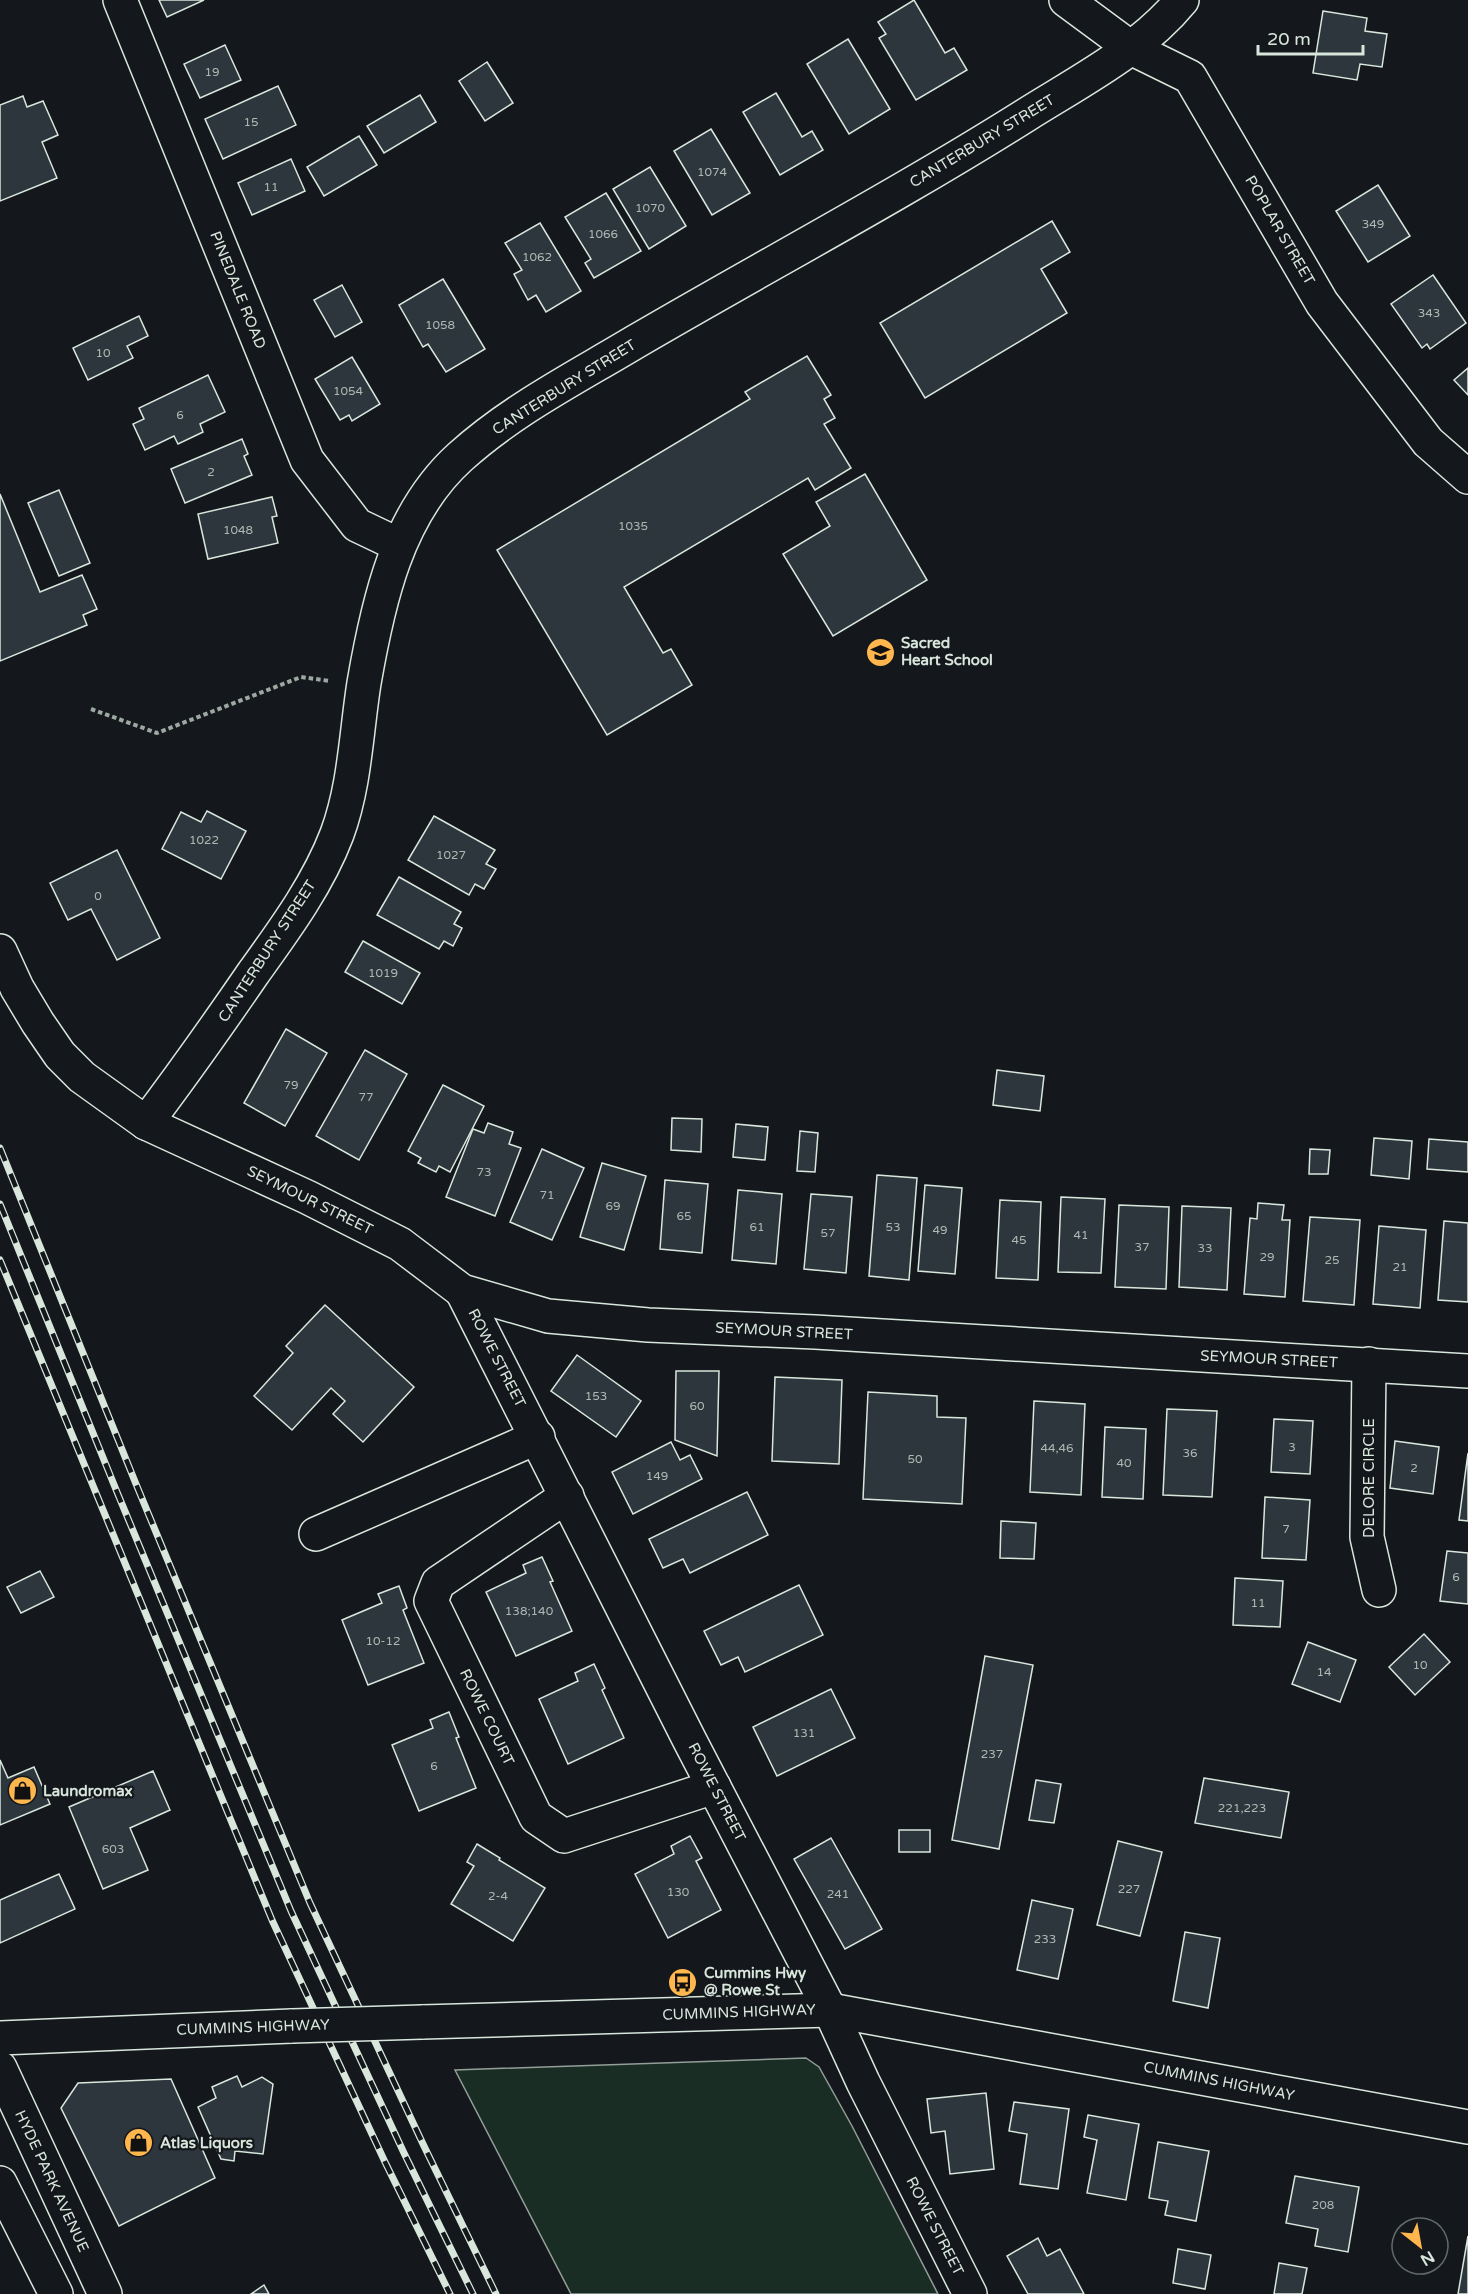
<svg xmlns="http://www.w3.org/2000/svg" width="1468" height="2294" font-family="'Varela Round',sans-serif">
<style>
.green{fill:#1a2d24;stroke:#939e99;stroke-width:1.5}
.building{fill:#2c363c;stroke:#d8e6dc;stroke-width:1.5}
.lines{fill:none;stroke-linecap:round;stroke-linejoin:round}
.minor-casing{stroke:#d8e6dc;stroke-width:36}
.major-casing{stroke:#d8e6dc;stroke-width:36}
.path{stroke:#9da8a2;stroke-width:4;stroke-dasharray:4.5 3;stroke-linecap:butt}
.minor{stroke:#14181c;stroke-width:33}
.major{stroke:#14181c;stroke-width:33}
.rail-casing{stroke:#d8e6dc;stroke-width:7}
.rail{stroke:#14181c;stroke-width:4.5;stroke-dasharray:14;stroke-linecap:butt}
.major-bridge-casing{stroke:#d8e6dc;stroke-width:36;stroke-linecap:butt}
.major-bridge{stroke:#14181c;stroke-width:33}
.labels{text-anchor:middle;stroke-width:4.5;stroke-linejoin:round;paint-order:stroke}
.number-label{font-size:12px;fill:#adbab4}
.street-label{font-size:15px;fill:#d8e6dc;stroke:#14181c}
.poi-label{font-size:15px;font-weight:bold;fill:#d8e6dc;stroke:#14181c;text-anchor:start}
</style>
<rect width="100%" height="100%" fill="#14181c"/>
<polygon class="green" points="806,2058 819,2067 852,2126 938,2294 571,2294 455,2070"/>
<g class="building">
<polygon points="159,0 204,0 167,17"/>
<polygon points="914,0 945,53 954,48 967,70 916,100 879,38 886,34 878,22"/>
<polygon points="1323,11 1367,18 1365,31 1387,34 1382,67 1360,64 1357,80 1313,73"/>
<polygon points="848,39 890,109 849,134 807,64"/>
<polygon points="225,45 241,80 200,98 184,64"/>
<polygon points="487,62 513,103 485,121 459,81"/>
<polygon points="278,86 296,125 223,159 205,119"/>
<polygon points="776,93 802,137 812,131 823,150 780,175 743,112"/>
<polygon points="420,95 436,122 384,153 367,126"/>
<polygon points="23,96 27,107 43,101 58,135 42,142 57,178 0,201 0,105"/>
<polygon points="711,129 750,193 712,215 674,151"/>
<polygon points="359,136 377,165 324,196 307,167"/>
<polygon points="291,159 305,191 252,215 238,183"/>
<polygon points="650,167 686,226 649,249 613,189"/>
<polygon points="1378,185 1410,236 1368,262 1336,211"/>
<polygon points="606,193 641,251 594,278 585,263 591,259 565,217"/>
<polygon points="1052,221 1070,252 1041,269 1067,313 925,398 880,323"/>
<polygon points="540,223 581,291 546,312 536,295 528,300 514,274 522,270 505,243"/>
<polygon points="1433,275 1466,323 1430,349 1427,344 1422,348 1391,304"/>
<polygon points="443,279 485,349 446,372 428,344 423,347 399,305"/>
<polygon points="342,285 362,322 335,337 314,300"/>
<polygon points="139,316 148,336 127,346 133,358 88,380 73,348"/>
<polygon points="807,356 831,395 824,399 835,418 824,424 851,468 815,490 808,478 624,587 663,653 671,649 692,685 607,735 497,550 750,399 745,392"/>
<polygon points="352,357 380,404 352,421 349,415 340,420 315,379"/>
<polygon points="1468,368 1468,395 1454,380"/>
<polygon points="208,375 225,412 200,424 203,432 178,444 174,436 145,450 133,424 144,419 139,408"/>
<polygon points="242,439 248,454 244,456 252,475 185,503 171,469"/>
<polygon points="865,474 927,580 833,636 783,554 830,526 816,502"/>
<polygon points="59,490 90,563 59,576 28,503"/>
<polygon points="0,494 40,592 82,575 97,609 83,615 87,625 0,661"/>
<polygon points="272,497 277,516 272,517 278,543 208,559 198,514"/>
<polygon points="207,811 246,831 221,879 162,849 181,812 201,822"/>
<polygon points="434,816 495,850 486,864 496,869 484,889 475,884 469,895 408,860"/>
<polygon points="117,850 160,938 117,960 91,909 68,920 50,883"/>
<polygon points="399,877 461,912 454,924 462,928 453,946 444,941 439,949 377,915"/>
<polygon points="363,941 420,973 402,1004 345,972"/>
<polygon points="286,1029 327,1053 285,1126 244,1103"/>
<polygon points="365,1050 407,1074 359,1160 316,1136"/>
<polygon points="997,1070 1044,1076 1040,1111 993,1105"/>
<polygon points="443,1085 484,1106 450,1172 439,1166 436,1172 418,1163 421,1158 408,1151"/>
<polygon points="672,1118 702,1119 701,1152 671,1150"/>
<polygon points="488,1123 513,1132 509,1144 521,1148 495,1216 446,1197 473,1129 484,1133"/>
<polygon points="736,1124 768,1127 765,1160 733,1157"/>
<polygon points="800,1131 818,1133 815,1172 797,1171"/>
<polygon points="1374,1138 1412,1141 1409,1179 1371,1175"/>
<polygon points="1429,1139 1468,1142 1468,1172 1427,1169"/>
<polygon points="542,1149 584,1168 552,1240 510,1222"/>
<polygon points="1310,1149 1330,1150 1328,1174 1309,1174"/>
<polygon points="602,1163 646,1176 624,1250 580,1237"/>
<polygon points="877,1175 917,1178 909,1280 869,1276"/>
<polygon points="665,1180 708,1184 702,1253 660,1249"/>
<polygon points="925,1185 962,1188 955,1274 918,1271"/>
<polygon points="738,1190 782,1194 776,1264 732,1260"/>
<polygon points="811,1194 852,1197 846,1273 804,1269"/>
<polygon points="1061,1197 1105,1199 1101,1273 1058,1272"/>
<polygon points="1000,1200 1041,1202 1038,1280 996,1278"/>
<polygon points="1258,1203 1284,1205 1282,1220 1290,1220 1285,1297 1244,1294 1250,1218 1257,1219"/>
<polygon points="1119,1205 1169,1207 1166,1289 1115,1287"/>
<polygon points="1182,1206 1231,1208 1227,1290 1179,1287"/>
<polygon points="1310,1217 1360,1220 1354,1305 1303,1301"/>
<polygon points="1444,1221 1468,1223 1468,1302 1438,1300"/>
<polygon points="1379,1226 1426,1230 1420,1308 1373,1304"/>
<polygon points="325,1305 414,1387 363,1442 333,1414 345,1401 331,1388 292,1430 254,1396 293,1353 286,1346"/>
<polygon points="577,1355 641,1401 616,1437 551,1391"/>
<polygon points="676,1371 719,1371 717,1456 675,1440"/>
<polygon points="775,1377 842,1380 839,1464 772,1461"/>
<polygon points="868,1392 937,1396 937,1417 966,1418 962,1504 863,1499"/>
<polygon points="1034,1401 1085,1404 1081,1495 1030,1492"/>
<polygon points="1167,1409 1217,1411 1212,1497 1163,1495"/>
<polygon points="1274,1419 1313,1421 1310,1474 1271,1472"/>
<polygon points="1105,1427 1146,1429 1143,1499 1102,1497"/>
<polygon points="1395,1441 1439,1447 1433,1494 1390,1488"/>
<polygon points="671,1442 680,1460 690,1455 702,1479 633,1514 612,1472"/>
<polygon points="1468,1453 1468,1521 1459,1520"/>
<polygon points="747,1492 768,1535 690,1573 683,1559 663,1568 649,1539"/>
<polygon points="1265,1497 1310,1500 1306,1560 1262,1558"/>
<polygon points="1001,1521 1036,1523 1034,1559 1000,1558"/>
<polygon points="1447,1551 1468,1553 1468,1604 1440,1601"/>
<polygon points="542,1557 553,1581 550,1582 572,1631 516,1656 486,1592 526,1573 523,1565"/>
<polygon points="40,1571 54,1597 21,1613 7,1587"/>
<polygon points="1235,1578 1283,1581 1280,1627 1233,1625"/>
<polygon points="799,1585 823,1635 745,1672 738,1657 721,1665 704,1631"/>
<polygon points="399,1586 407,1608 403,1610 424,1663 368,1685 342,1620 382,1603 378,1594"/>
<polygon points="1424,1634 1450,1662 1415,1695 1389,1667"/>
<polygon points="1308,1642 1356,1660 1340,1702 1292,1684"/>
<polygon points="985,1656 1033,1665 999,1849 952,1840"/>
<polygon points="594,1664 605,1688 602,1690 624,1738 568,1764 539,1699 578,1681 575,1673"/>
<polygon points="831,1689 855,1738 777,1776 753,1727"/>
<polygon points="449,1712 459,1737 456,1738 476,1788 419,1811 392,1745 433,1728 430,1720"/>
<polygon points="0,1760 8,1778 34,1767 50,1804 0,1825"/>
<polygon points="153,1771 170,1810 130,1828 148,1870 103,1889 69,1807"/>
<polygon points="1204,1778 1289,1792 1281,1838 1195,1823"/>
<polygon points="1036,1780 1061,1784 1054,1823 1029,1820"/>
<rect x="899" y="1830" width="31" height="22"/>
<polygon points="690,1836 702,1858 696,1861 721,1910 668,1938 635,1874 674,1854 671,1846"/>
<polygon points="831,1838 882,1929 845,1949 794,1859"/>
<polygon points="1118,1841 1162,1852 1140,1936 1097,1925"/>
<polygon points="477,1844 500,1858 499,1860 545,1888 513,1941 451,1904 474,1866 467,1862"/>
<polygon points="59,1874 75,1909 0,1943 0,1900"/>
<polygon points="1032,1900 1073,1909 1058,1979 1017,1970"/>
<polygon points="1185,1932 1220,1938 1208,2008 1173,2001"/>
<polygon points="237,2076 242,2087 262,2077 273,2084 263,2154 235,2151 234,2161 221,2159 198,2107 216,2098 212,2087"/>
<polygon points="171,2079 215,2178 119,2226 61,2108 78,2083"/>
<polygon points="986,2093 994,2169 950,2174 945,2131 931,2133 927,2099"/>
<polygon points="1014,2102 1069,2109 1058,2189 1020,2184 1027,2134 1009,2131"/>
<polygon points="1088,2115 1139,2124 1126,2200 1087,2193 1097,2140 1084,2137"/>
<polygon points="1158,2142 1209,2151 1196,2221 1165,2215 1168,2201 1149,2198"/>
<polygon points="1295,2176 1359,2187 1348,2252 1315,2246 1318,2229 1286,2223"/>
<polygon points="1468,2236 1468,2294 1458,2294"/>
<polygon points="1038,2238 1047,2256 1060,2249 1084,2294 1028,2294 1007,2256"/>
<polygon points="1178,2249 1211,2255 1205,2289 1173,2283"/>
<polygon points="1279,2263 1307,2268 1302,2294 1274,2294"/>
<polygon points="264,2285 269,2294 251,2294"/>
</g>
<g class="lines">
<defs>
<g id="minor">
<polyline points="120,0 307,460 357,525 399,545"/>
<polyline points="1066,0 1131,48 1190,77 1322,303 1428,442 1468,477"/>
<polyline points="0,951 17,988 38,1023 60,1055 82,1077 146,1123 307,1197 400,1244 462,1291 548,1316 648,1325 815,1332 1468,1371"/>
<path d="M146 1123C183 1074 219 1023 254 972 285 929 318 884 337 834 355 785 356 734 364 683 378 602 397 514 460 457 512 410 575 378 635 342 765 266 899 195 1026 115 1080 81 1141 50 1182 0"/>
<polyline points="462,1291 690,1741 830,2010 863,2082 970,2294"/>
<polyline points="1369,1364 1367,1537 1379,1590"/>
<polyline points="567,1496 438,1583 431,1601 536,1817 564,1836 714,1787"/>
<polyline points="316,1534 538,1437"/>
</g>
<g id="major">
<polyline points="422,2022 830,2010 1468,2127"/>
<polyline points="0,2038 292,2026"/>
<polyline points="0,2068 105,2294"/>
<polyline points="0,2183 56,2294"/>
</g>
</defs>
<use href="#minor" class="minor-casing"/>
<use href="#major" class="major-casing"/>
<polyline class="path" points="91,709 157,733 301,677 330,681"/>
<use href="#minor" class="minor"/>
<use href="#major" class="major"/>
<defs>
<g id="rail">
<polyline points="0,1148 136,1484 310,1903 423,2144 496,2294"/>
<polyline points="0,1204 117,1492 291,1911 404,2153 473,2294"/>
<polyline points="0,1260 272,1920 385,2162 450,2294"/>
</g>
</defs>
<use href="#rail" class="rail-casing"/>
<use href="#rail" class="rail"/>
<defs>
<polyline id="major-bridge" points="292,2026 422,2022"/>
</defs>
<use href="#major-bridge" class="major-bridge-casing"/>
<use href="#major-bridge" class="major-bridge"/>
</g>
<defs>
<symbol id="school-disc" viewBox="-11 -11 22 22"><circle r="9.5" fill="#ffb74d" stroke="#14181c"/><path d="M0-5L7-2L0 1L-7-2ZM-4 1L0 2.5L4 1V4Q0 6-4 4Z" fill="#111"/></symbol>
<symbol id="shop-disc" viewBox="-11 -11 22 22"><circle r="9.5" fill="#ffb74d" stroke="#14181c"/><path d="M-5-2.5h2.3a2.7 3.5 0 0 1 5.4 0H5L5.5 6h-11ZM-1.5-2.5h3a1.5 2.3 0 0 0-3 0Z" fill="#111"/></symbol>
<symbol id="bus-disc" viewBox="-11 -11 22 22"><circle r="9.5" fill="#ffb74d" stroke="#14181c"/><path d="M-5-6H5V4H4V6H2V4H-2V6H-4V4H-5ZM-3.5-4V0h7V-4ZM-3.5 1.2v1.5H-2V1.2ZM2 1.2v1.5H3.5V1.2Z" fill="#111"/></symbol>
</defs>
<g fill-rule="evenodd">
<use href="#school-disc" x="864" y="636" width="33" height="33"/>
<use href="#shop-disc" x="6" y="1774" width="33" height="33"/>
<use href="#bus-disc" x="666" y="1966" width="33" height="33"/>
<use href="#shop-disc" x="122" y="2126" width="33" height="33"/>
</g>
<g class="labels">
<g class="number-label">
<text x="212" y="76">19</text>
<text x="251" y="126">15</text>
<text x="712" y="176">1074</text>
<text x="271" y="191">11</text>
<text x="650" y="212">1070</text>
<text x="1373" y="228">349</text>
<text x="603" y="238">1066</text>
<text x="537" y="261">1062</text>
<text x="1429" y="317">343</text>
<text x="440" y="329">1058</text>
<text x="103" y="357">10</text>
<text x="348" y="395">1054</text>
<text x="180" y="419">6</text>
<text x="211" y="476">2</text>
<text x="633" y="530">1035</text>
<text x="238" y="534">1048</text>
<text x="204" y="844">1022</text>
<text x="451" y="859">1027</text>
<text x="98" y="900">0</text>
<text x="383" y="977">1019</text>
<text x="291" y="1089">79</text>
<text x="366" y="1101">77</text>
<text x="484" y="1176">73</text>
<text x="547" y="1199">71</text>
<text x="613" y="1210">69</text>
<text x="684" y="1220">65</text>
<text x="757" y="1231">61</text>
<text x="893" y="1231">53</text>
<text x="940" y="1234">49</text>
<text x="828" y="1237">57</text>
<text x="1081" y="1239">41</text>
<text x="1019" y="1244">45</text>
<text x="1142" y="1251">37</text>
<text x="1205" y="1252">33</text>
<text x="1267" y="1261">29</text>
<text x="1332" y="1264">25</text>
<text x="1400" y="1271">21</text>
<text x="596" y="1400">153</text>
<text x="697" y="1410">60</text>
<text x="1292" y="1451">3</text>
<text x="1057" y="1452">44,46</text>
<text x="1190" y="1457">36</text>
<text x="915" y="1463">50</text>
<text x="1124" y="1467">40</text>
<text x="1414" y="1472">2</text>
<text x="657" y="1480">149</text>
<text x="1286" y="1533">7</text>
<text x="1456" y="1581">6</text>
<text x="1258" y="1607">11</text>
<text x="529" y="1615">138;140</text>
<text x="383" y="1645">10-12</text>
<text x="1420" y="1669">10</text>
<text x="1324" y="1676">14</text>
<text x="804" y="1737">131</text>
<text x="992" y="1758">237</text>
<text x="434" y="1770">6</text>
<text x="1242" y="1812">221,223</text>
<text x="113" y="1853">603</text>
<text x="1129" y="1893">227</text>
<text x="678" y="1896">130</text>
<text x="838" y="1898">241</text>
<text x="498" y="1900">2-4</text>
<text x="1045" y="1943">233</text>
<text x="1323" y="2209">208</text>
</g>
<g class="street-label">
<text transform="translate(982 141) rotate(-31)" y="5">CANTERBURY STREET</text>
<text transform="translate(1280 230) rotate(60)" y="5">POPLAR STREET</text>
<text transform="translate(238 290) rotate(68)" y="5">PINEDALE ROAD</text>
<text transform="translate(564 387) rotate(-32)" y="5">CANTERBURY STREET</text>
<text transform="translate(267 951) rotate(-57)" y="5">CANTERBURY STREET</text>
<text transform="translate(310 1200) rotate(26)" y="5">SEYMOUR STREET</text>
<text transform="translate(784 1331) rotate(3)" y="5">SEYMOUR STREET</text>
<text transform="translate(497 1358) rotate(63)" y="5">ROWE STREET</text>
<text transform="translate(1269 1359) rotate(3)" y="5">SEYMOUR STREET</text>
<text transform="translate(1369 1478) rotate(-90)" y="5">DELORE CIRCLE</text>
<text transform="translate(487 1717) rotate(64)" y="5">ROWE COURT</text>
<text transform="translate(717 1792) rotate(63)" y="5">ROWE STREET</text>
<text transform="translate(739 2012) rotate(-2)" y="5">CUMMINS HIGHWAY</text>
<text transform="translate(253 2027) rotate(-2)" y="5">CUMMINS HIGHWAY</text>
<text transform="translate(1219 2081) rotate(11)" y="5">CUMMINS HIGHWAY</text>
<text transform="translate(52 2181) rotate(65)" y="5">HYDE PARK AVENUE</text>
<text transform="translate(935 2226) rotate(63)" y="5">ROWE STREET</text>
</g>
<g class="poi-label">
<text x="901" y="648">Sacred<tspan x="901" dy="17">Heart School</tspan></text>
<text x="43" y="1796">Laundromax</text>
<text x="704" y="1978">Cummins Hwy<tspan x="704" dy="17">@ Rowe St</tspan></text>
<text x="160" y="2148">Atlas Liquors</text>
</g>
</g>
<g transform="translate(1420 2246) rotate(149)"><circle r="28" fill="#14181c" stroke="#626a69" stroke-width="1.5"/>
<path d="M0-4.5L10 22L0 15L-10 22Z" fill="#ffb74d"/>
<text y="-9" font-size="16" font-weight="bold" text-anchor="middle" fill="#d8e6dc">N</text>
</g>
<path d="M1258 45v9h105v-9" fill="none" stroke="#d8e6dc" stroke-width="3"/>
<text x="1267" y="45" font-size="18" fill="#d8e6dc" stroke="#14181c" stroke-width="4.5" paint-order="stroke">20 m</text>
</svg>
